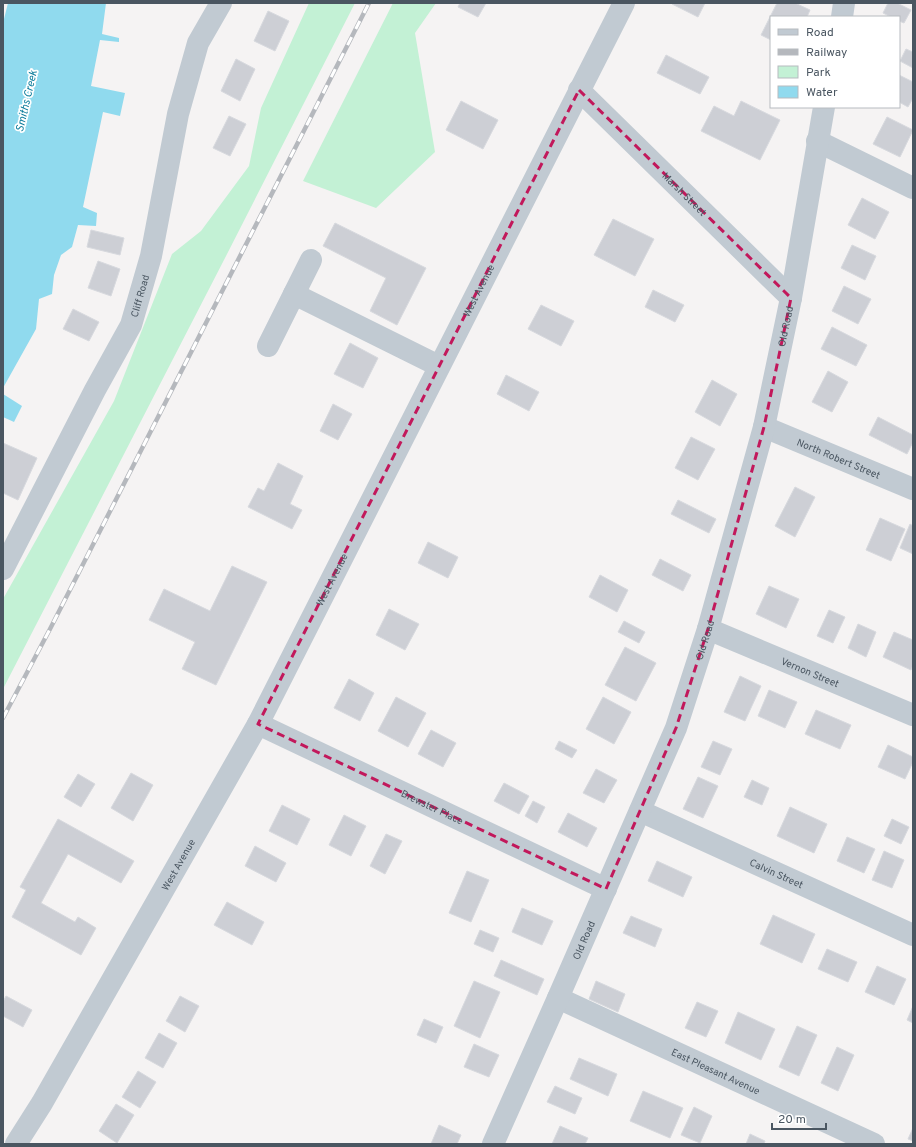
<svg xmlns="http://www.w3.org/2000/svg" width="916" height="1147" font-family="Overpass,sans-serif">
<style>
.green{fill:#c3f1d5}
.water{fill:#90daee}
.building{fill:#cdcfd5;stroke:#d7d9de}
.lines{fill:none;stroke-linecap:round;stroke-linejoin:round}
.minor{stroke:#c1cad2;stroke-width:22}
.rail-casing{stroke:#b5b8bd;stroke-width:4.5}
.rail{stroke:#fff;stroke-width:3;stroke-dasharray:9;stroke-linecap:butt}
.marked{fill:none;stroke:#c2185b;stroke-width:3;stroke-dasharray:8 5;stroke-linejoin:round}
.labels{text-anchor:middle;stroke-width:3.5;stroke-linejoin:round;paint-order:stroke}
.street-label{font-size:10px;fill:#4a5661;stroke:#fff}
.water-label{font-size:11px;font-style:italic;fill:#0c7c9b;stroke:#fff}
</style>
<rect width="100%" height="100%" fill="#f5f3f3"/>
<g class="green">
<polygon points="309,3 355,3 225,258 3,689 3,599 114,401 172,254 201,231 249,166 261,108"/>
<polygon points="393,3 436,3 415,33 435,152 376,208 303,181"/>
</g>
<g class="water">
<polygon points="8,3 106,3 102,34 119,38 119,42 100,40 91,86 125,93 120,116 103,112 83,207 97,213 96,226 78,225 72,247 61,255 54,275 52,294 39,299 36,329 3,388 3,23"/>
<polygon points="3,394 22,406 14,422 3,417"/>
</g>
<g class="building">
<polygon points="460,3 486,3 478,17 458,7"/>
<polygon points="672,3 705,3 698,17 672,4"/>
<polygon points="777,3 795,3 810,10 807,17 771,17 771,40 761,35"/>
<polygon points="888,3 897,3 911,10 904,23 899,21 899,17 891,17 883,13"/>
<polygon points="268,11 289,21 275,51 254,41"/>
<polygon points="906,49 913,52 913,68 900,61"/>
<polygon points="666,55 709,77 700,94 657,73"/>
<polygon points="236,59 255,69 240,101 221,91"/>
<polygon points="899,75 913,82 913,98 908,107 899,102"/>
<polygon points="461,101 498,120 483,149 446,130"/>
<polygon points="741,101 780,120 760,160 701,131 714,106 734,116"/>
<polygon points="229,116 246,124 230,156 213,148"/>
<polygon points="887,117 913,130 900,157 873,144"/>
<polygon points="862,198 889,212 875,239 848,225"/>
<polygon points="613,219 654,239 635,276 594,255"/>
<polygon points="335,223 426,268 397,325 370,311 386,278 323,246"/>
<polygon points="91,230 124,238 120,255 87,247"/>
<polygon points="852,245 876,256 865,280 841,268"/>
<polygon points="98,261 120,269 111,296 88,288"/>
<polygon points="844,286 871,299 858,324 832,311"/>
<polygon points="653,290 684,305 675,322 645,307"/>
<polygon points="541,305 574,321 561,346 528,329"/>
<polygon points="73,309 99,322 89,341 63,329"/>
<polygon points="832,327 867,345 856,366 821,349"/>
<polygon points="350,343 378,358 363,388 334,374"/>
<polygon points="828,371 848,382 832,412 812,402"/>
<polygon points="506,375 539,392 529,411 497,394"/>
<polygon points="712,380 737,394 720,426 695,412"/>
<polygon points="333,404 352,414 338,440 320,431"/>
<polygon points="878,417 913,435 913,442 907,454 869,435"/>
<polygon points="691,437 715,449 698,480 675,468"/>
<polygon points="3,443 37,458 18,500 3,493"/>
<polygon points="278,463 303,476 290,504 302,510 292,529 248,507 258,488 264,491"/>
<polygon points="795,487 815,497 795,537 775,526"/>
<polygon points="678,500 716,519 709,533 671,514"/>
<polygon points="880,518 905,529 891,561 866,550"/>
<polygon points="910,524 913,526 913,554 900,548"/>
<polygon points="428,542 458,557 448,578 418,563"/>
<polygon points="660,559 691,575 683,591 652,575"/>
<polygon points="232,566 267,582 216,685 182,669 195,642 149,620 164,589 210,611"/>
<polygon points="600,575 628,590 617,612 589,597"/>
<polygon points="769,586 799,599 786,628 756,614"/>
<polygon points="389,609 419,624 405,650 376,635"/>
<polygon points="829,610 845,617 833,643 817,636"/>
<polygon points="624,621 645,632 639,643 618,632"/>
<polygon points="858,624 876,632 866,657 848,648"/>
<polygon points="894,632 913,640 913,665 911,670 883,657"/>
<polygon points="625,647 656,663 636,701 605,685"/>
<polygon points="740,676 761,686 745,721 724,712"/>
<polygon points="349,679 374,693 360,721 334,708"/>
<polygon points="769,690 797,702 785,728 758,716"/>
<polygon points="396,697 426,713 408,747 378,731"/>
<polygon points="603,697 631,712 614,744 586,729"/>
<polygon points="816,710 851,725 840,749 805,734"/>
<polygon points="431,730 456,743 443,767 418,754"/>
<polygon points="559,741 577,750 572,758 555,749"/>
<polygon points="713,741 732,749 720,775 701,767"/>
<polygon points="888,745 913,757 913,762 905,779 878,767"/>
<polygon points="596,769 617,780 604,803 583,793"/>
<polygon points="131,773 153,785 133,821 111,808"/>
<polygon points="78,774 95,784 81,807 64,797"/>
<polygon points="698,777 718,786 703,818 683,809"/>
<polygon points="752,780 769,788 762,805 744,797"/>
<polygon points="504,783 529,796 519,814 494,801"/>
<polygon points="533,801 545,807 537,823 525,816"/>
<polygon points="282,805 310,819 297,845 269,831"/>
<polygon points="790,807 827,824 814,853 777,836"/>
<polygon points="568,813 597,828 587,847 558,832"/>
<polygon points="344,815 366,826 351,856 329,845"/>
<polygon points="58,819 134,861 121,883 68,854 41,903 75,922 78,917 96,928 81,955 12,917 26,890 20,887"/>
<polygon points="892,819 909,827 901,844 884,836"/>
<polygon points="386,834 402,841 385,874 370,866"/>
<polygon points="847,837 875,849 864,873 837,861"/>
<polygon points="255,846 286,863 276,882 245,866"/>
<polygon points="884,851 904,860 892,888 872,880"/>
<polygon points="657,861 692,877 683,897 648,881"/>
<polygon points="467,871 489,880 471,922 449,913"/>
<polygon points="227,902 264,922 252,945 214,925"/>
<polygon points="522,908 553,921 542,945 512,932"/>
<polygon points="773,915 815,934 802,963 760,944"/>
<polygon points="631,916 662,929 655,947 623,933"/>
<polygon points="480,930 499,938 493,952 474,944"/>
<polygon points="827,949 857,962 848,982 818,969"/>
<polygon points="501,960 544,979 537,995 494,976"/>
<polygon points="877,966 906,979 894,1005 865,992"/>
<polygon points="474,981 500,992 480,1038 454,1026"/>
<polygon points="596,981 625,994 618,1012 589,999"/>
<polygon points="6,996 32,1010 23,1027 3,1016 3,1002"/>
<polygon points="180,996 199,1006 185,1032 166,1021"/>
<polygon points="697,1002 718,1011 706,1037 685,1028"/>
<polygon points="913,1006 913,1023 907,1020"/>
<polygon points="738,1012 775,1029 761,1060 725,1043"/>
<polygon points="424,1019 443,1027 436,1043 417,1035"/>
<polygon points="797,1026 817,1035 799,1076 779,1067"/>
<polygon points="159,1033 177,1043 163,1068 145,1058"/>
<polygon points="474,1044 499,1055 489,1077 464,1067"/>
<polygon points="837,1047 854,1055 838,1091 821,1083"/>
<polygon points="579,1058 617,1074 608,1096 570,1079"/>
<polygon points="138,1071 156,1082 140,1108 122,1097"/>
<polygon points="555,1086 582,1098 575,1114 547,1102"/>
<polygon points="643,1091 683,1108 670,1138 630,1121"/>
<polygon points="116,1104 134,1115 117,1143 99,1131"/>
<polygon points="694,1107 712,1116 700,1143 681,1135"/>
<polygon points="439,1125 461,1135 457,1144 431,1144"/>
<polygon points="560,1126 588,1138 585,1144 552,1144"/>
<polygon points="913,1128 913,1141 908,1139"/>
<polygon points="750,1134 765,1141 764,1144 746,1144"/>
</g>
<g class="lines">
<g class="minor">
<polyline points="842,17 844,3"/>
<path id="s1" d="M579 90 791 298"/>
<polyline points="817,141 913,188"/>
<polyline points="294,294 311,260"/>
<polyline points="268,346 294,294 439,366"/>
<path id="s2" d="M764 427 913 489"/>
<path id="s3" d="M3 569 95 390 131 325 151 256 178 114 198 43 221 3"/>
<path id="s4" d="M708 629 913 715"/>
<path id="s5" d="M258 724 606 889"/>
<path id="s6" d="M640 811 913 935"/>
<path id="s7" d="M558 998 874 1144"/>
<path id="s8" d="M16 1144 42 1103 258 724 624 3"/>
<path id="s9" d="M493 1144 558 998 676 728 708 629 764 427 791 298 824 107"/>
</g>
<defs>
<polyline id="rail" points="3,718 50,629 369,3"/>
</defs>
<use href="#rail" class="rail-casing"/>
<use href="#rail" class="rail"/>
</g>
<path class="marked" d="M579 90 791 298 764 427 708 629 676 728 606 889 258 724Z"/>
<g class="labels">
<g class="street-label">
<text dy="4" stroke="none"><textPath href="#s1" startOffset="148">Marsh Street</textPath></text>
<text dy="4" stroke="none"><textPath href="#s8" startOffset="971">West Avenue</textPath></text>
<text dy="4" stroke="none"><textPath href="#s3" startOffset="306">Cliff Road</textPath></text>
<text dy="4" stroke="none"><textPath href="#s9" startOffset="871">Old Road</textPath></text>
<text dy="4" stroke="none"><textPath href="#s2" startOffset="81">North Robert Street</textPath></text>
<text dy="4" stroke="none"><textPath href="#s8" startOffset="647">West Avenue</textPath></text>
<text dy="4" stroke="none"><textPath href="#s9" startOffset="547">Old Road</textPath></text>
<text dy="4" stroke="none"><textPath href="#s4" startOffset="111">Vernon Street</textPath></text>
<text dy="4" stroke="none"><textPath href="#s5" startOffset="193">Brewster Place</textPath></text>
<text dy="4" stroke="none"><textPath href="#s8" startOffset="323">West Avenue</textPath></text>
<text dy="4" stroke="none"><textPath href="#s6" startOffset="150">Calvin Street</textPath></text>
<text dy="4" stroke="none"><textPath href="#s9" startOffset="223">Old Road</textPath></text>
<text dy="4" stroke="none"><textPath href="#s7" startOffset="174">East Pleasant Avenue</textPath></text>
</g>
<g class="water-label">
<text transform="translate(26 101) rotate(-77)" y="4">Smiths Creek</text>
</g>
</g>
<rect width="916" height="1147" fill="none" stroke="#4a5661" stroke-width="8"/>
<rect x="770" y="16" width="130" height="92" fill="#ffffff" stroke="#b7bbc0"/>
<rect x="778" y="29" width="20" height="6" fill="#c1cad2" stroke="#b7bbc0"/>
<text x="806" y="36" font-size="12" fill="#4a5661">Road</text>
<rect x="778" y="49" width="20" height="6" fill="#b5b8bd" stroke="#b7bbc0"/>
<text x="806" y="56" font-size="12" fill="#4a5661">Railway</text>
<rect x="778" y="66" width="20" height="12" fill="#c3f1d5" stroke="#b7bbc0"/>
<text x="806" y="76" font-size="12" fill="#4a5661">Park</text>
<rect x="778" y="86" width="20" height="12" fill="#90daee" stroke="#b7bbc0"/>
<text x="806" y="96" font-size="12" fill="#4a5661">Water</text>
<path d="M772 1123v6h54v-6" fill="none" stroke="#4a5661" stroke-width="2"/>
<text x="778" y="1123" font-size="12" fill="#4a5661" stroke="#ffffff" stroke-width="3" paint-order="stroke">20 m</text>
</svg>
